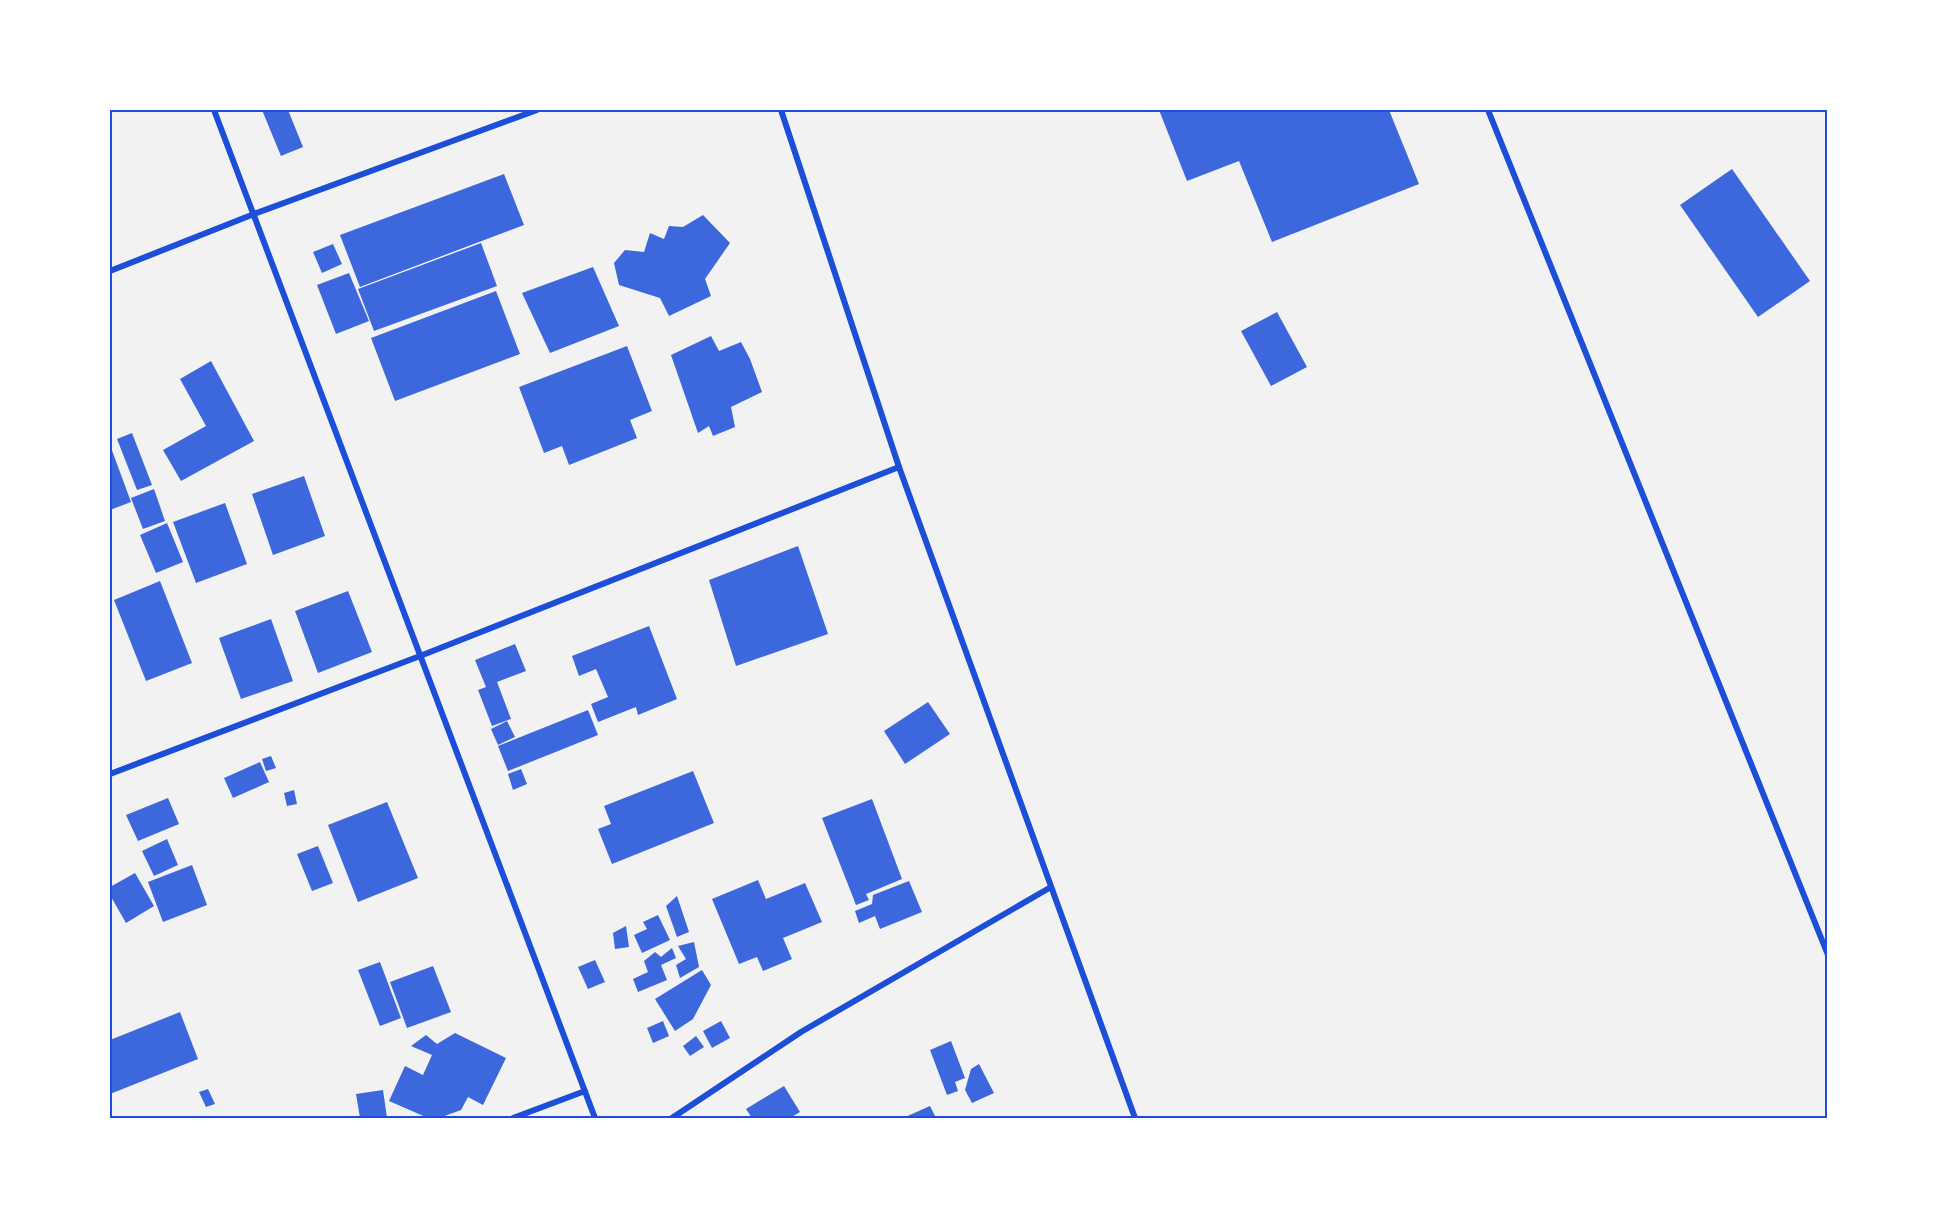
<svg xmlns="http://www.w3.org/2000/svg" width="1937" height="1228" font-family="Montserrat,sans-serif">
<style>
.building{fill:#3d67dc}
.lines{fill:none;stroke-linecap:round;stroke-linejoin:round}
.minor{stroke:#1d4ed8;stroke-width:6}
.neatline{fill:none;stroke:#1d4ed8;stroke-width:2}
</style>
<rect width="100%" height="100%" fill="#f2f2f2"/>
<g class="building">
<polygon points="262,110 288,110 303,147 281,156"/>
<polygon points="1159,110 1389,110 1419,184 1272,242 1239,161 1187,181"/>
<polygon points="1732,169 1810,281 1758,317 1680,205"/>
<polygon points="504,174 524,225 360,287 340,235"/>
<polygon points="703,215 730,243 705,279 711,296 669,316 660,298 619,285 614,263 625,250 644,252 650,233 664,239 669,226 683,227"/>
<polygon points="481,243 497,286 374,331 358,289"/>
<polygon points="333,244 342,264 322,273 313,252"/>
<polygon points="593,267 619,326 550,353 522,293"/>
<polygon points="349,273 369,321 336,334 317,285"/>
<polygon points="496,291 520,354 395,401 371,338"/>
<polygon points="1277,312 1307,367 1271,386 1241,331"/>
<polygon points="711,336 719,351 741,342 750,359 762,392 731,407 735,427 713,436 709,426 698,433 671,355"/>
<polygon points="627,346 652,411 630,420 637,438 569,465 562,446 544,453 519,387"/>
<polygon points="211,361 254,441 181,481 163,450 206,426 180,379"/>
<polygon points="132,433 152,485 137,490 117,439"/>
<polygon points="110,445 131,502 110,510"/>
<polygon points="304,476 325,536 273,555 252,494"/>
<polygon points="154,489 165,521 143,529 131,498"/>
<polygon points="225,503 247,564 196,583 173,522"/>
<polygon points="167,523 183,562 156,573 140,535"/>
<polygon points="798,546 828,634 736,666 709,580"/>
<polygon points="160,581 192,663 146,681 114,600"/>
<polygon points="348,591 372,652 318,673 295,611"/>
<polygon points="271,619 293,681 241,699 219,638"/>
<polygon points="649,626 677,699 638,715 636,707 598,722 591,704 608,697 596,669 579,676 572,656"/>
<polygon points="515,644 526,671 497,682 511,719 492,726 478,690 486,687 475,660"/>
<polygon points="928,702 950,734 905,764 884,731"/>
<polygon points="588,710 598,735 508,771 498,746"/>
<polygon points="507,721 515,737 498,745 491,729"/>
<polygon points="271,756 276,768 266,771 262,759"/>
<polygon points="260,762 269,782 233,798 224,778"/>
<polygon points="521,769 527,784 513,790 508,774"/>
<polygon points="693,771 714,823 612,864 598,829 611,824 604,806"/>
<polygon points="294,790 297,804 287,806 284,793"/>
<polygon points="168,798 179,824 138,841 126,815"/>
<polygon points="872,799 902,879 866,894 869,900 856,905 822,818"/>
<polygon points="387,802 418,878 358,902 328,825"/>
<polygon points="167,839 178,865 154,876 142,851"/>
<polygon points="318,846 333,883 312,891 297,854"/>
<polygon points="192,865 207,905 163,922 148,882"/>
<polygon points="135,873 154,906 126,923 110,895 110,887"/>
<polygon points="758,880 766,899 805,883 822,922 783,938 792,959 763,971 757,957 739,964 712,899"/>
<polygon points="909,881 922,912 880,929 875,916 859,923 855,911 872,904 873,895"/>
<polygon points="677,896 689,932 677,937 666,906"/>
<polygon points="658,915 670,940 642,953 634,935 647,929 643,922"/>
<polygon points="626,926 629,947 615,949 613,933"/>
<polygon points="694,942 699,967 680,978 676,965 686,959 678,946"/>
<polygon points="672,948 676,958 661,965 667,980 638,992 633,979 648,972 644,961 655,952 661,957"/>
<polygon points="595,960 605,982 588,989 578,967"/>
<polygon points="380,962 401,1018 380,1026 358,970"/>
<polygon points="433,966 451,1012 407,1028 390,982"/>
<polygon points="702,970 711,985 693,1019 675,1031 655,999"/>
<polygon points="180,1012 198,1059 110,1094 110,1040"/>
<polygon points="663,1021 669,1036 653,1043 647,1028"/>
<polygon points="721,1021 730,1038 712,1048 703,1031"/>
<polygon points="455,1033 506,1058 483,1105 468,1097 461,1110 439,1118 428,1118 389,1101 405,1066 423,1075 432,1055 411,1046 426,1035 437,1044"/>
<polygon points="696,1036 704,1047 690,1056 683,1046"/>
<polygon points="951,1041 965,1078 955,1082 958,1091 947,1095 930,1050"/>
<polygon points="979,1064 994,1093 972,1103 965,1090 971,1069"/>
<polygon points="784,1086 800,1112 790,1118 752,1118 746,1109"/>
<polygon points="208,1089 215,1104 206,1107 199,1092"/>
<polygon points="383,1090 387,1118 360,1118 356,1094"/>
<polygon points="930,1106 936,1118 903,1118"/>
</g>
<g class="lines">
<g class="minor">
<polyline points="214,110 595,1118"/>
<polyline points="781,110 899,467 1135,1118"/>
<polyline points="1488,110 1828,955"/>
<polyline points="110,271 254,214 537,110"/>
<polyline points="110,774 420,656 899,467"/>
<polyline points="513,1118 585,1091"/>
<polyline points="672,1118 801,1032 1051,887"/>
</g>
</g>
<rect width="1937" height="1228" fill="none" stroke="#ffffff" stroke-width="222"/>
<rect x="111" y="111" width="1715" height="1006" class="neatline"/>
</svg>
